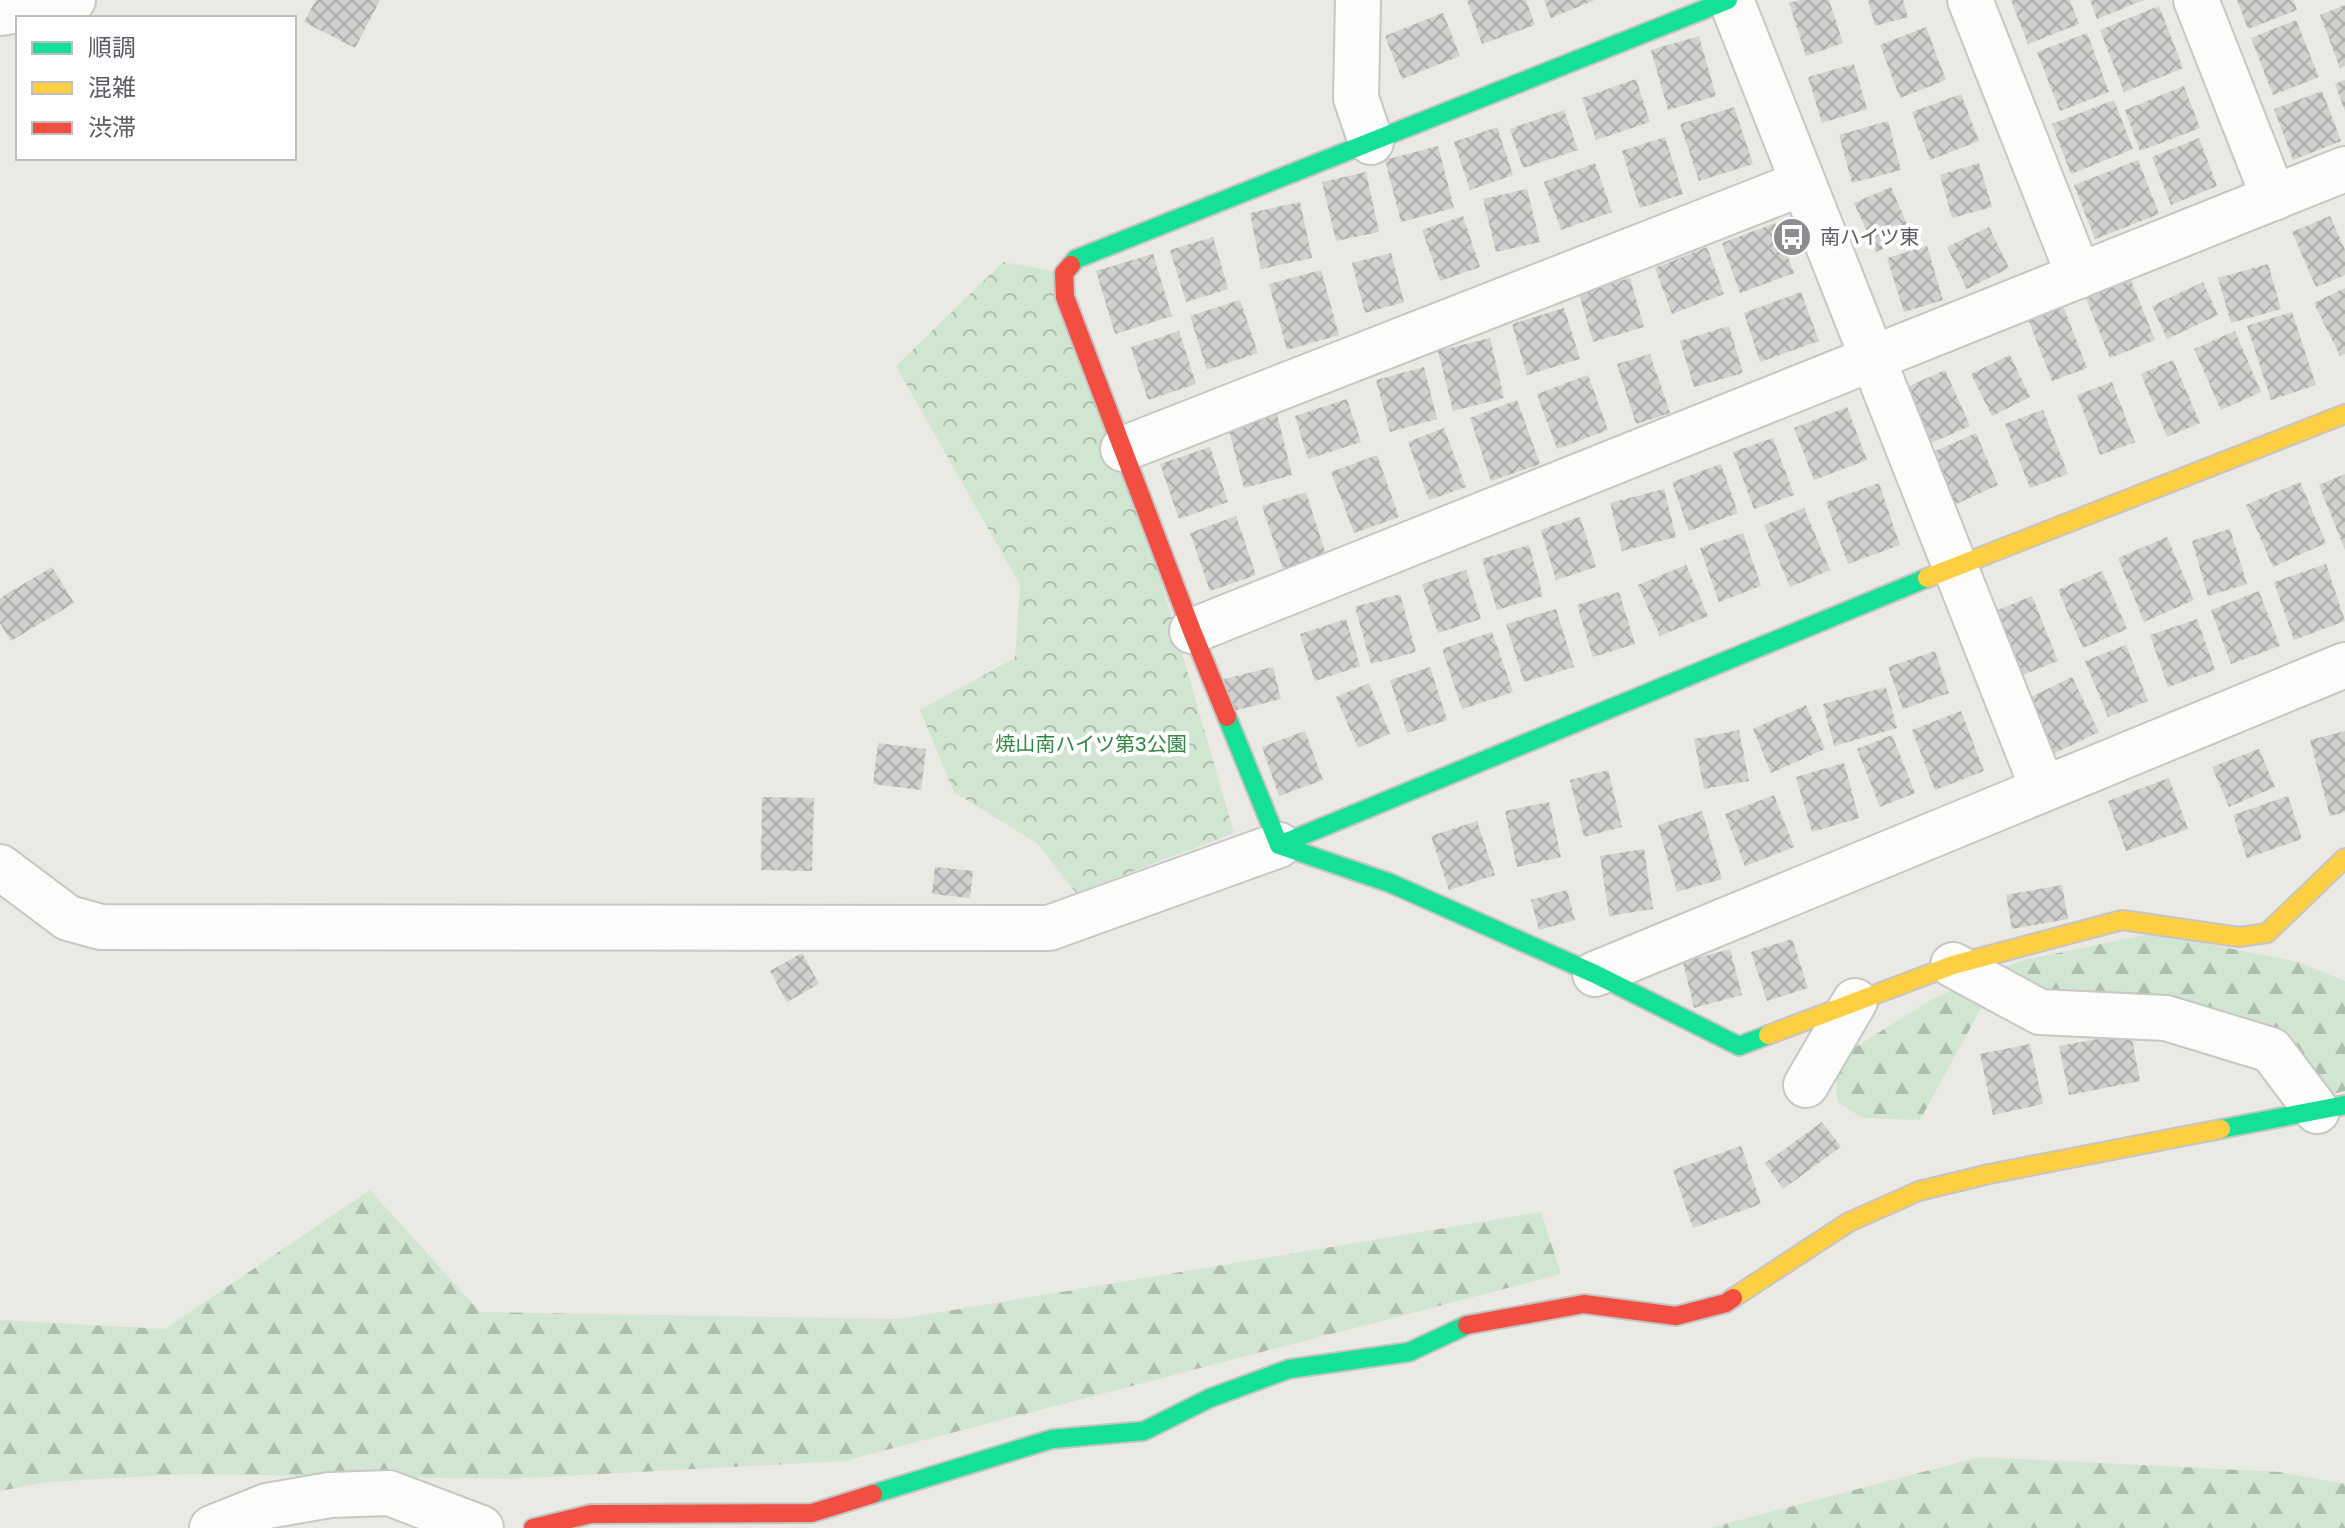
<svg xmlns="http://www.w3.org/2000/svg" width="2345" height="1528" font-family="'Golos Text','Noto Sans JP',sans-serif">
<style>
.forest{fill:url(#forest-firs)}
.park{fill:url(#park-crowns)}
.building{fill:url(#building-cross-hatch)}
.lines{fill:none;stroke-linecap:round;stroke-linejoin:round}
.street-casing{stroke:#c7c7c6;stroke-width:48}
.fast-casing{stroke:#c5c5c5;stroke-width:22}
.slow-casing{stroke:#c5c5c5;stroke-width:22}
.jam-casing{stroke:#c5c5c5;stroke-width:22}
.street{stroke:#fcfcfb;stroke-width:44}
.fast{stroke:#16e098;stroke-width:18}
.slow{stroke:#ffcf43;stroke-width:18}
.jam{stroke:#f24e42;stroke-width:18}
.labels{text-anchor:middle;stroke-width:8;stroke-linejoin:round;paint-order:stroke}
.poi-label{font-size:20px;fill:#5a5c62;stroke:#fff;text-anchor:start}
.park-label{font-size:20px;fill:#358543;stroke:#fff}
</style>
<defs>
<pattern id="forest-firs" width="22" height="20" patternUnits="userSpaceOnUse" patternTransform="scale(2)"><rect width="22" height="20" fill="#d1e6d1"/><path d="M5 1l3.5 6h-7zM16 11l3.5 6h-7z" fill="#adbead"/></pattern>
<pattern id="park-crowns" width="20" height="18" patternUnits="userSpaceOnUse" patternTransform="scale(2)"><rect width="20" height="18" fill="#d1e6d1"/><path d="M2 6a3 3 0 1 1 6 0M12 15a3 3 0 1 1 6 0" fill="none" stroke="#adbead"/></pattern>
<pattern id="building-cross-hatch" width="8" height="8" patternUnits="userSpaceOnUse" patternTransform="scale(2)"><rect width="8" height="8" fill="#d2d1ce"/><path d="M0 0l8 8M0 8l8-8" fill="none" stroke="#adadab"/></pattern>
</defs>
<rect width="100%" height="100%" fill="#eae9e4"/>
<g class="forest">
<polygon points="2153,933 2298,962 2345,981 2345,1091 2332,1094 2288,1050 2006,1000 1980,1010 1920,1120 1863,1118 1837,1102 1836,1071 1854,1048 1934,998 2020,961"/>
<polygon points="370,1190 480,1312 899,1319 1541,1212 1561,1274 844,1461 508,1479 184,1474 49,1482 0,1491 0,1320 165,1329"/>
<polygon points="1980,1457 2280,1472 2345,1484 2345,1528 1709,1528"/>
</g>
<polygon class="park" points="1003,262 1064,273 1123,449 1234,833 1076,893 1038,844 954,792 920,710 1015,658 1020,585 896,366"/>
<g class="building">
<polygon points="316,0 380,0 355,48 304,22"/>
<polygon points="1467,0 1526,0 1535,25 1482,44"/>
<polygon points="1544,0 1595,0 1551,18"/>
<polygon points="1800,0 1829,0 1843,43 1806,56 1789,3"/>
<polygon points="1868,0 1903,0 1908,17 1875,26"/>
<polygon points="2011,0 2070,0 2079,24 2028,44"/>
<polygon points="2090,0 2144,0 2097,19"/>
<polygon points="2237,0 2293,0 2297,10 2248,29"/>
<polygon points="2345,5 2345,66 2340,68 2320,15"/>
<polygon points="2159,6 2183,68 2124,92 2100,30"/>
<polygon points="1443,13 1460,56 1402,79 1385,36"/>
<polygon points="2296,20 2319,77 2273,95 2251,38"/>
<polygon points="1926,27 1946,80 1900,98 1880,45"/>
<polygon points="2087,33 2109,92 2060,111 2037,52"/>
<polygon points="1699,36 1716,96 1668,110 1651,50"/>
<polygon points="1854,64 1867,109 1822,123 1808,77"/>
<polygon points="1636,79 1650,122 1596,140 1582,98"/>
<polygon points="2345,80 2345,111 2335,84"/>
<polygon points="2184,86 2200,128 2140,151 2125,110"/>
<polygon points="2322,91 2341,141 2293,160 2274,109"/>
<polygon points="1961,94 1979,141 1930,160 1912,112"/>
<polygon points="2114,100 2133,149 2071,174 2052,124"/>
<polygon points="1734,107 1753,164 1699,181 1680,124"/>
<polygon points="1564,110 1578,150 1523,168 1510,129"/>
<polygon points="1888,121 1901,170 1852,183 1839,135"/>
<polygon points="1497,127 1513,175 1470,190 1454,142"/>
<polygon points="1665,137 1683,194 1640,208 1622,151"/>
<polygon points="2199,138 2217,186 2171,205 2152,157"/>
<polygon points="1438,146 1454,208 1401,222 1385,160"/>
<polygon points="2138,160 2159,214 2095,239 2074,185"/>
<polygon points="1595,163 1612,212 1561,230 1544,182"/>
<polygon points="1979,163 1992,207 1952,218 1940,175"/>
<polygon points="1366,172 1379,232 1336,241 1322,182"/>
<polygon points="1891,187 1912,236 1876,252 1854,203"/>
<polygon points="1527,189 1540,242 1496,252 1483,199"/>
<polygon points="1300,202 1312,258 1261,269 1250,213"/>
<polygon points="1463,216 1480,267 1440,281 1422,230"/>
<polygon points="2330,216 2345,250 2345,275 2316,287 2292,232"/>
<polygon points="1775,223 1794,273 1740,293 1722,243"/>
<polygon points="1989,227 2009,268 1967,289 1947,247"/>
<polygon points="1213,237 1228,289 1186,302 1170,250"/>
<polygon points="1927,246 1943,300 1904,312 1887,258"/>
<polygon points="1707,247 1724,294 1672,314 1655,268"/>
<polygon points="1391,253 1404,302 1365,313 1352,263"/>
<polygon points="1153,254 1172,316 1115,334 1096,271"/>
<polygon points="2268,264 2281,309 2231,323 2218,278"/>
<polygon points="1321,270 1339,335 1287,350 1269,284"/>
<polygon points="1630,278 1644,327 1593,342 1579,293"/>
<polygon points="2130,278 2155,340 2110,358 2085,296"/>
<polygon points="2203,282 2218,315 2167,339 2152,306"/>
<polygon points="2345,288 2345,354 2340,356 2314,303"/>
<polygon points="1801,292 1819,341 1760,362 1744,313"/>
<polygon points="1240,300 1258,353 1207,370 1190,316"/>
<polygon points="2062,303 2087,368 2052,381 2027,316"/>
<polygon points="1564,308 1580,359 1527,375 1512,324"/>
<polygon points="2292,312 2316,385 2271,400 2247,326"/>
<polygon points="1729,326 1743,373 1694,387 1680,341"/>
<polygon points="1179,331 1196,384 1148,400 1131,347"/>
<polygon points="2235,331 2261,392 2221,410 2194,349"/>
<polygon points="1490,338 1504,398 1453,411 1438,351"/>
<polygon points="1650,354 1670,413 1636,424 1617,364"/>
<polygon points="2010,355 2030,397 1992,416 1971,374"/>
<polygon points="2173,360 2200,423 2167,437 2141,374"/>
<polygon points="1424,367 1437,419 1390,432 1376,380"/>
<polygon points="1945,370 1970,426 1931,443 1907,387"/>
<polygon points="1588,375 1608,430 1557,449 1537,394"/>
<polygon points="2112,382 2135,442 2100,455 2077,395"/>
<polygon points="1347,399 1361,442 1308,459 1295,416"/>
<polygon points="1517,400 1540,464 1491,481 1470,418"/>
<polygon points="1847,407 1867,460 1814,480 1794,428"/>
<polygon points="1276,410 1292,475 1244,488 1227,423"/>
<polygon points="2043,410 2068,474 2030,488 2005,424"/>
<polygon points="1444,428 1466,487 1429,500 1408,442"/>
<polygon points="1976,433 1998,485 1954,505 1931,453"/>
<polygon points="1773,438 1794,495 1754,509 1733,452"/>
<polygon points="1210,447 1228,502 1179,519 1160,464"/>
<polygon points="1377,455 1399,517 1354,533 1331,472"/>
<polygon points="1721,464 1738,513 1689,531 1672,482"/>
<polygon points="2345,474 2345,550 2319,485"/>
<polygon points="2300,482 2326,543 2273,567 2246,505"/>
<polygon points="1879,483 1900,545 1848,564 1826,502"/>
<polygon points="1664,489 1676,537 1622,551 1610,503"/>
<polygon points="1306,492 1326,555 1283,569 1262,506"/>
<polygon points="1804,508 1830,570 1790,587 1764,525"/>
<polygon points="1236,516 1256,575 1210,591 1190,533"/>
<polygon points="1580,517 1596,567 1556,580 1541,530"/>
<polygon points="2230,529 2247,584 2208,596 2192,541"/>
<polygon points="1743,533 1761,586 1719,602 1700,548"/>
<polygon points="2167,537 2194,600 2144,622 2118,558"/>
<polygon points="1529,545 1543,596 1497,610 1482,559"/>
<polygon points="2326,564 2345,621 2294,640 2274,582"/>
<polygon points="1686,565 1708,616 1660,636 1638,585"/>
<polygon points="52,567 74,603 11,641 0,623 0,598"/>
<polygon points="1466,570 1481,619 1438,633 1422,584"/>
<polygon points="2102,571 2127,629 2083,648 2058,590"/>
<polygon points="2259,591 2280,646 2231,664 2211,610"/>
<polygon points="1619,592 1635,644 1593,657 1577,605"/>
<polygon points="1400,594 1416,652 1371,664 1355,607"/>
<polygon points="2032,596 2058,661 2020,676 1995,611"/>
<polygon points="1556,609 1574,667 1524,682 1506,624"/>
<polygon points="1346,619 1360,666 1315,681 1300,634"/>
<polygon points="2197,619 2215,670 2168,687 2150,635"/>
<polygon points="1492,632 1513,692 1462,709 1442,649"/>
<polygon points="2126,645 2148,701 2108,717 2085,661"/>
<polygon points="1935,651 1949,693 1903,709 1888,667"/>
<polygon points="1273,667 1281,699 1233,711 1224,679"/>
<polygon points="1430,667 1447,720 1407,733 1390,680"/>
<polygon points="2072,677 2099,732 2053,754 2027,699"/>
<polygon points="1369,683 1390,734 1358,748 1336,697"/>
<polygon points="1886,687 1897,728 1834,746 1823,704"/>
<polygon points="1806,705 1825,749 1771,773 1753,729"/>
<polygon points="1961,711 1984,771 1935,790 1912,730"/>
<polygon points="1739,730 1749,781 1704,789 1694,739"/>
<polygon points="1305,731 1323,780 1279,796 1262,747"/>
<polygon points="2345,731 2345,812 2330,816 2310,740"/>
<polygon points="1892,735 1915,793 1880,807 1857,749"/>
<polygon points="878,743 926,749 921,790 873,784"/>
<polygon points="2259,749 2275,787 2229,807 2212,767"/>
<polygon points="1844,763 1859,818 1812,832 1796,777"/>
<polygon points="1608,770 1622,827 1584,837 1570,780"/>
<polygon points="2169,778 2188,829 2126,851 2108,801"/>
<polygon points="1774,795 1794,847 1745,866 1725,814"/>
<polygon points="2288,796 2302,839 2247,858 2233,815"/>
<polygon points="762,797 814,798 812,871 761,870"/>
<polygon points="1549,802 1561,857 1517,867 1505,811"/>
<polygon points="1702,811 1722,879 1677,892 1658,825"/>
<polygon points="1477,821 1495,875 1449,890 1431,836"/>
<polygon points="1644,849 1653,909 1609,916 1600,856"/>
<polygon points="935,867 973,871 970,898 932,894"/>
<polygon points="2062,885 2068,919 2012,929 2006,895"/>
<polygon points="1567,890 1575,920 1539,930 1531,900"/>
<polygon points="1792,939 1808,988 1767,1001 1751,952"/>
<polygon points="1730,949 1742,995 1694,1008 1683,962"/>
<polygon points="802,953 819,984 787,1002 770,971"/>
<polygon points="2131,1033 2140,1081 2069,1095 2059,1046"/>
<polygon points="2030,1044 2043,1104 1993,1115 1980,1054"/>
<polygon points="1822,1122 1841,1147 1783,1189 1765,1163"/>
<polygon points="1741,1146 1761,1204 1693,1228 1673,1170"/>
</g>
<g class="lines">
<defs>
<g id="street">
<polyline points="1358,0 1356,98 1371,142"/>
<polyline points="1731,0 2043,789"/>
<polyline points="1970,0 2079,276"/>
<polyline points="2196,0 2274,198"/>
<polyline points="0,13 73,0"/>
<polyline points="1123,449 1803,183"/>
<polyline points="1192,631 2345,169"/>
<polyline points="0,867 68,918 101,927 1049,928 1279,845"/>
<polyline points="1953,965 2040,1012 2166,1018 2271,1050 2317,1111"/>
<polyline points="1595,974 2345,665"/>
<polyline points="1806,1085 1855,1001"/>
<polyline points="212,1528 267,1506 330,1495 389,1493 481,1528"/>
</g>
<g id="fast">
<polyline points="1071,265 1076,259 1728,0"/>
<polyline points="1227,717 1279,845 1390,883 1595,974 1739,1046 1768,1035"/>
<polyline points="1279,845 1927,578"/>
<polyline points="2221,1129 2345,1105"/>
<polyline points="873,1494 1052,1439 1144,1431 1210,1398 1289,1369 1409,1352 1467,1325"/>
</g>
<g id="slow">
<polyline points="1927,578 2345,414"/>
<polyline points="1768,1035 1953,965 2122,920 2239,937 2267,933 2345,858"/>
<polyline points="1733,1298 1849,1222 1919,1191 1989,1174 2221,1129"/>
</g>
<g id="jam">
<polyline points="1071,265 1064,273 1065,297 1192,631 1227,717"/>
<polyline points="1467,1325 1584,1304 1676,1316 1726,1303 1733,1298"/>
<polyline points="533,1528 591,1514 812,1513 873,1494"/>
</g>
</defs>
<use href="#street" class="street-casing"/>
<use href="#fast" class="fast-casing"/>
<use href="#slow" class="slow-casing"/>
<use href="#jam" class="jam-casing"/>
<use href="#street" class="street"/>
<use href="#fast" class="fast"/>
<use href="#slow" class="slow"/>
<use href="#jam" class="jam"/>
</g>
<defs>
<symbol id="bus-disc" viewBox="-11 -11 22 22"><circle r="9.5" fill="#8c8d90" stroke="#fff"/><path d="M-5-6H5V4H4V6H2V4H-2V6H-4V4H-5ZM-3.5-4V0h7V-4ZM-3.5 1.2v1.5H-2V1.2ZM2 1.2v1.5H3.5V1.2Z" fill="#fff"/></symbol>
</defs>
<g fill-rule="evenodd">
<use href="#bus-disc" x="1770" y="215" width="44" height="44"/>
</g>
<g class="labels">
<g class="poi-label">
<text x="1820" y="244">南ハイツ東</text>
</g>
<g class="park-label">
<text x="1091" y="751">焼山南ハイツ第3公園</text>
</g>
</g>
<rect x="16" y="16" width="280" height="144" fill="#ffffff" stroke="#bdbec0" stroke-width="2"/>
<rect x="32" y="42" width="40" height="12" fill="#16e098" stroke="#bdbec0" stroke-width="2"/>
<text x="88" y="56" font-size="24" fill="#5a5c62">順調</text>
<rect x="32" y="82" width="40" height="12" fill="#ffcf43" stroke="#bdbec0" stroke-width="2"/>
<text x="88" y="96" font-size="24" fill="#5a5c62">混雑</text>
<rect x="32" y="122" width="40" height="12" fill="#f24e42" stroke="#bdbec0" stroke-width="2"/>
<text x="88" y="136" font-size="24" fill="#5a5c62">渋滞</text>
</svg>
